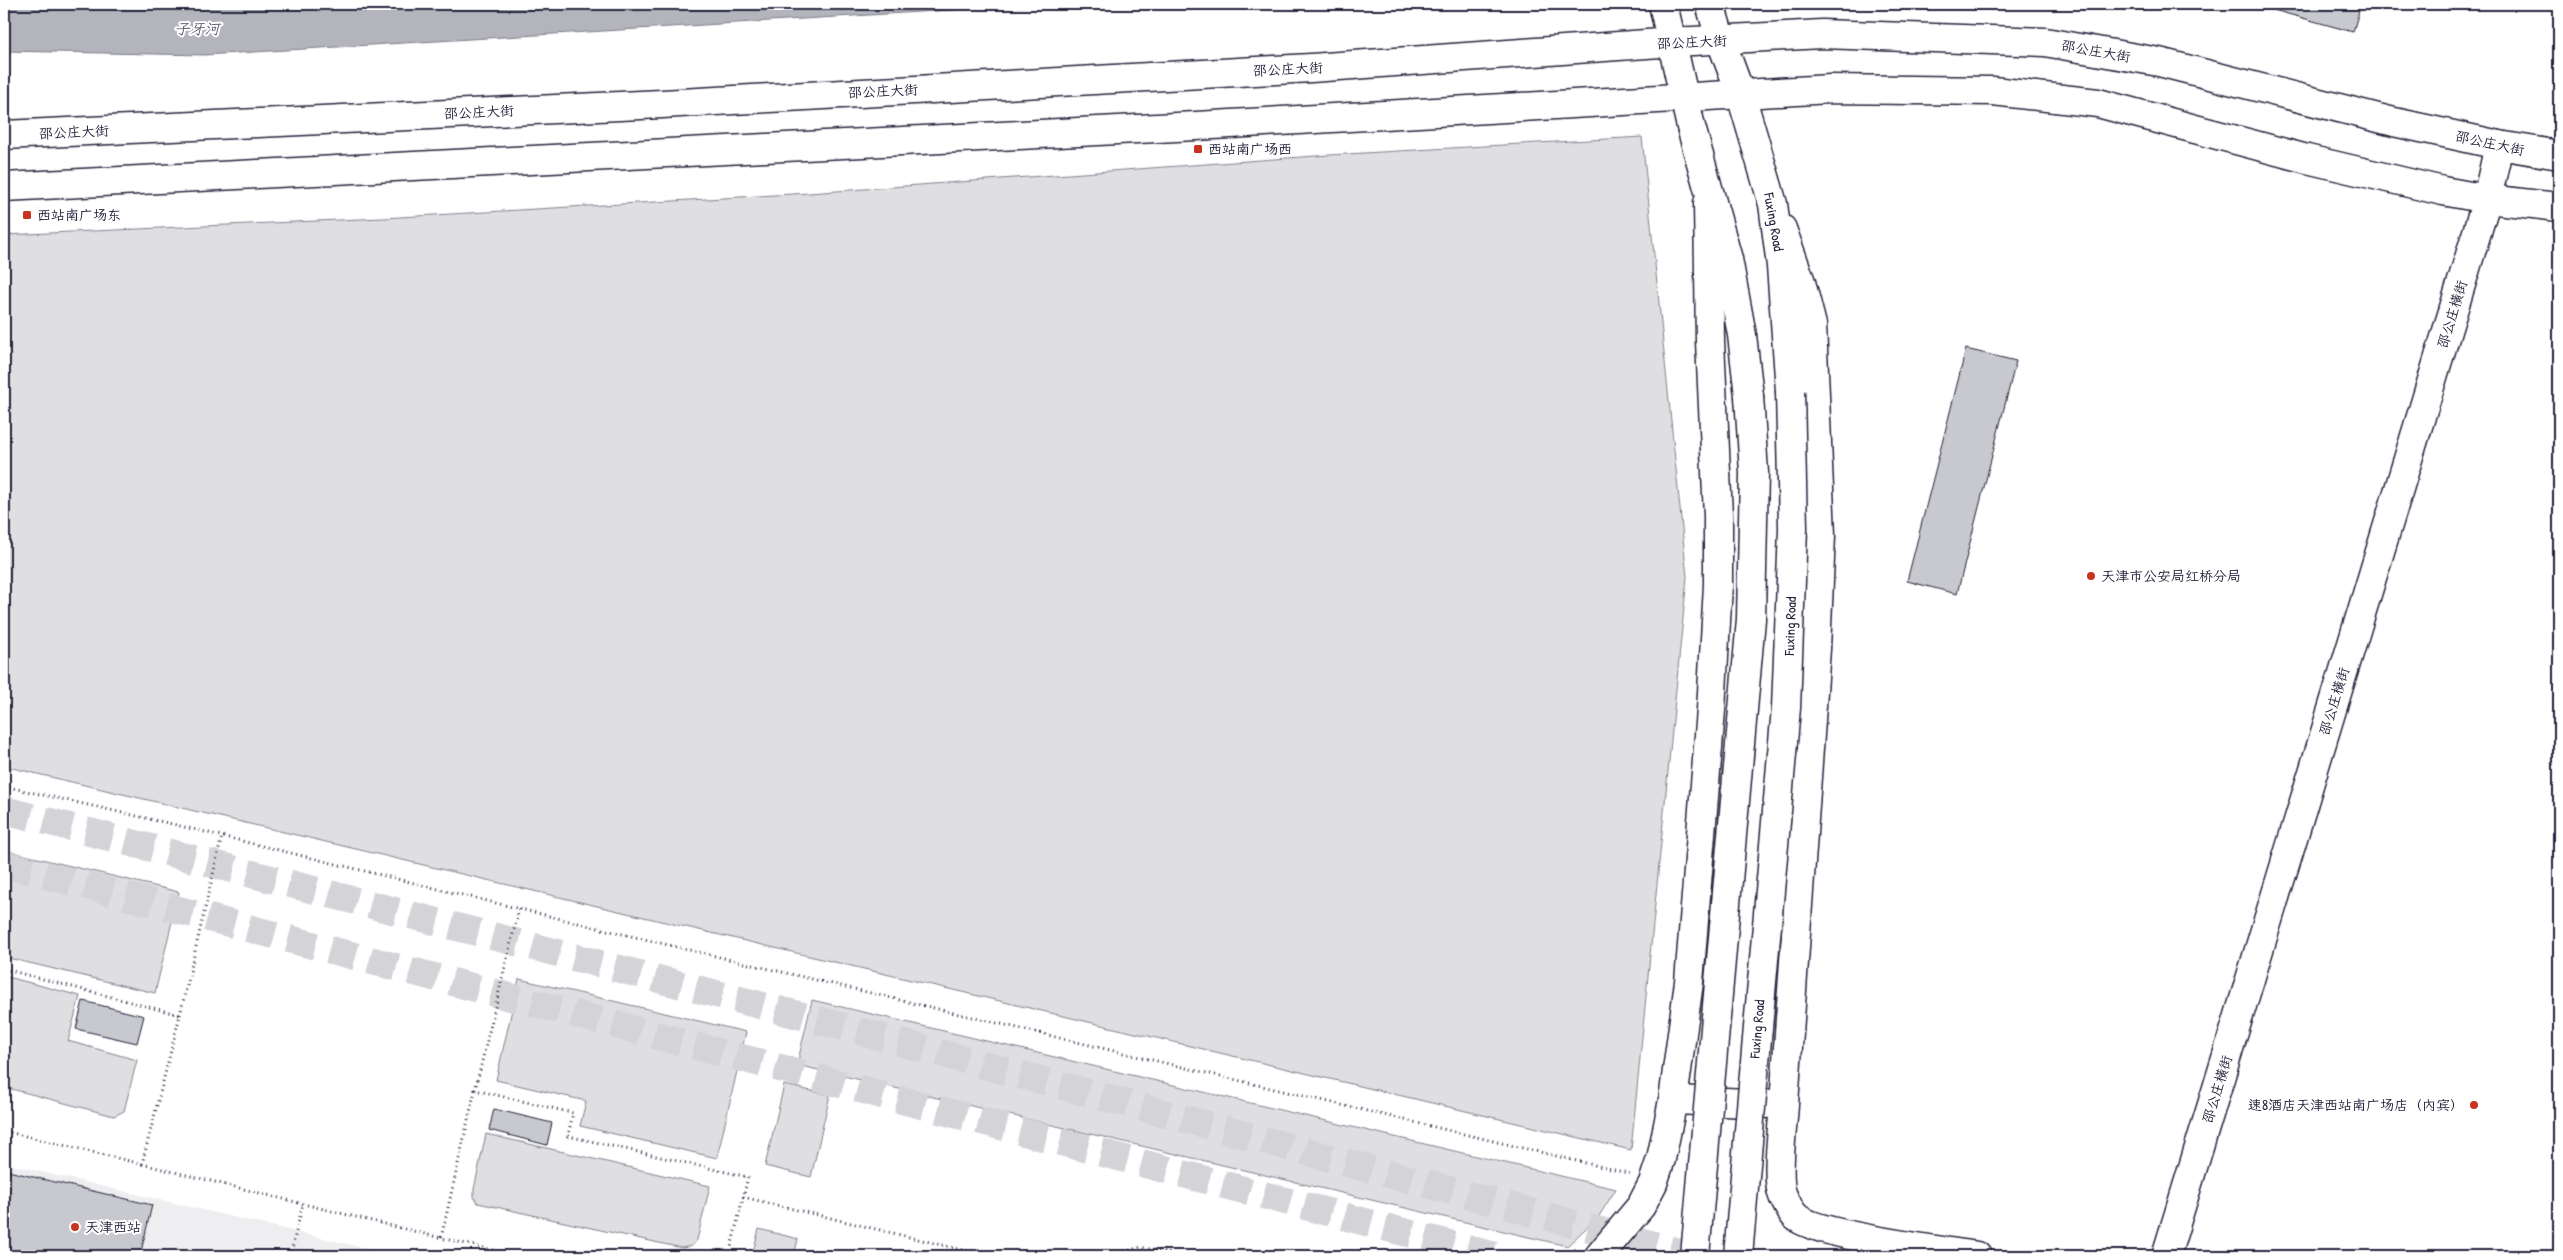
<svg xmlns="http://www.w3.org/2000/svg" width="2563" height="1260" font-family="'Patrick Hand','LXGW WenKai TC',sans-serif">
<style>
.built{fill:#eeeef1}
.green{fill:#dfdfe2;stroke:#80808e}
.water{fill:#b4b4bc;stroke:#7a7a88}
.building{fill:#c8c8cf;stroke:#22223b}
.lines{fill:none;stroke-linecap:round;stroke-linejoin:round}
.highway-tunnel{stroke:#d3d3d8;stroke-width:28;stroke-dasharray:28 14;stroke-linecap:butt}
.minor-casing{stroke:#22223b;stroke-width:31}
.major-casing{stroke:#22223b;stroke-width:31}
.path{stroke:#22223b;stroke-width:3;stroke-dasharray:1 4;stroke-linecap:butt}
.minor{stroke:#fff;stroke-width:28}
.major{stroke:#fff;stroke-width:28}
.major-bridge-casing{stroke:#22223b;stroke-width:31;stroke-linecap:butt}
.major-bridge{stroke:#fff;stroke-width:28}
.poi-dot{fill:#c8321e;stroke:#fff;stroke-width:2}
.labels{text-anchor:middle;stroke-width:4;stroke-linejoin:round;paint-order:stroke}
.street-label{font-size:14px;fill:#22223b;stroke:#fff}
.poi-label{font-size:14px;fill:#22223b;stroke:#fff;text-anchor:start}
.water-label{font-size:15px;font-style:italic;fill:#5c5c6f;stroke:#fff}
</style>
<rect width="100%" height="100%" fill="#fff"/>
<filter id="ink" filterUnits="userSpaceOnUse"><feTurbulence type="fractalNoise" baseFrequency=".02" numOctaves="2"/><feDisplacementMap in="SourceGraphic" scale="10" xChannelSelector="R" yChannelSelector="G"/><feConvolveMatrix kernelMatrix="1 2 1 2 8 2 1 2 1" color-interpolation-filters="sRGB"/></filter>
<g filter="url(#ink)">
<polygon class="built" points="4,1163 398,1256 4,1256"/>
<g class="green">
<polygon points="1642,137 1687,577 1631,1150 4,766 4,235 383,218 809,193 1329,155"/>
<polygon points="4,850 179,892 155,993 4,957"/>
<polygon points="4,976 80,996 68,1041 137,1060 124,1111 114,1116 4,1087"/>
<polygon points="519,979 746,1032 717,1158 580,1126 586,1101 496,1080"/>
<polygon points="812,1000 1616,1189 1599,1216 1567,1246 797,1065"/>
<polygon points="784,1085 830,1095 811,1177 765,1166"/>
<polygon points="486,1134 710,1186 697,1240 692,1246 682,1248 478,1203 474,1197 474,1189"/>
<polygon points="759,1229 798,1239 794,1256 752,1256"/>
</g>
<polygon class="water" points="4,4 1053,4 204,55 4,51"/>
<g class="building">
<polygon points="2270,4 2361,4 2353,32 2270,9"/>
<polygon points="1966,349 2016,361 1957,594 1907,581"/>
<polygon points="83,1001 144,1016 137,1043 76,1029"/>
<polygon points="494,1109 552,1123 547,1145 489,1130"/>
<polygon points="4,1170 152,1205 140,1256 4,1256"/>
</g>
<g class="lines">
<g class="highway-tunnel">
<polyline points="4,810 806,1017 1694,1256"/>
<polyline points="4,864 1495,1256"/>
</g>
<defs>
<g id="minor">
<polyline points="4,135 662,104 1311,68 1674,42 1822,34 2045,42 2159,62 2394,122 2499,145 2559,155"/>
<polyline points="4,187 1196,126 1830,89 1993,91 2098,103 2307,159 2443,191 2487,199 2559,207"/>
<path d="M1782 229 1801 282 1812 325 1821 535 1816 649 1784 1104C1783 1126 1775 1178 1783 1196 1786 1202 1790 1211 1795 1216 1814 1235 1944 1251 1977 1256"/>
<polyline points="1673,1100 1775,1104"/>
<polyline points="1599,1256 1641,1206 1653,1183 1661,1159 1673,1100 1689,982 1711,710 1718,585 1718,516 1710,341 1708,203"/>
<polyline points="2166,1256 2487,199 2499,145"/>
</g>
<g id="major">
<polyline points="1663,4 1691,127 1728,259 1742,335 1749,396"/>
<polyline points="1710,4 1721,41 1741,95 1773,204 1781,266 1790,391"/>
</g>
</defs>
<use href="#minor" class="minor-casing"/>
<use href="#major" class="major-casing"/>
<g class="path">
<polyline points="4,786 172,824 635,937 1632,1174"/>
<polyline points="4,969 180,1015 142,1164 4,1131"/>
<polyline points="180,1015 222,836"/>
<polyline points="475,1090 519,909"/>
<polyline points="142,1164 441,1238"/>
<polyline points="743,1197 988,1256"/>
<polyline points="290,1256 303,1204"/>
<polyline points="518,1256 441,1238 475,1090 573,1113 568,1136 748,1177 729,1256"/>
<polyline points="1110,1256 1141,1247 1179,1256"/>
<polyline points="1567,1256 1576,1249"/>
</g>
<use href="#minor" class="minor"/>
<use href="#major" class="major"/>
<defs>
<g id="major-bridge">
<polyline points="1695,1256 1751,619 1754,473 1749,396"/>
<polyline points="1738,1256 1786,708 1793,529 1790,391"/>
</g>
</defs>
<use href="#major-bridge" class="major-bridge-casing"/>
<use href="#major-bridge" class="major-bridge"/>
</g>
</g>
<g class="poi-dot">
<rect x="1193" y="144" width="10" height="10" rx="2.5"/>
<rect x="22" y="210" width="10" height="10" rx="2.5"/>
<circle cx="2091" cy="576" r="5"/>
<circle cx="2474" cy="1105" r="5"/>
<circle cx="75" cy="1227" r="5"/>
</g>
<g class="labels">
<g class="street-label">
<text transform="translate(1692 42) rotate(-3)" y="5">邵公庄大街</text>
<text transform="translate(2096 51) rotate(10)" y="5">邵公庄大街</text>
<text transform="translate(1288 69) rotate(-3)" y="5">邵公庄大街</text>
<text transform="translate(883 91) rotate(-3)" y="5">邵公庄大街</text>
<text transform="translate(479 112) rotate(-3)" y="5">邵公庄大街</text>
<text transform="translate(74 132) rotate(-3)" y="5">邵公庄大街</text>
<text transform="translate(2490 143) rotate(12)" y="5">邵公庄大街</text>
<text transform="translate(1774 222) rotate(80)" y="5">Fuxing Road</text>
<text transform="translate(2452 314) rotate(-73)" y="5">邵公庄横街</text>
<text transform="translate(1790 626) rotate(-88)" y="5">Fuxing Road</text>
<text transform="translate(2334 701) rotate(-73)" y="5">邵公庄横街</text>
<text transform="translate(1757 1029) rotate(-85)" y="5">Fuxing Road</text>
<text transform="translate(2217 1089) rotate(-73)" y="5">邵公庄横街</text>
</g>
<g class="poi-label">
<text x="1208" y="154">西站南广场西</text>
<text x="37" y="220">西站南广场东</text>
<text x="2101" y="581">天津市公安局红桥分局</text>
<text x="2464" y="1110" text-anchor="end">速8酒店天津西站南广场店（内宾）</text>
<text x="85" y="1232">天津西站</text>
</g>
<g class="water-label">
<text x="197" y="34">子牙河</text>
</g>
</g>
<rect width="2563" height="1260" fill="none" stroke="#fff" stroke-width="20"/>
<rect x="10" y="10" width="2543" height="1240" fill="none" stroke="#22223b" stroke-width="2" filter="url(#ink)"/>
</svg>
